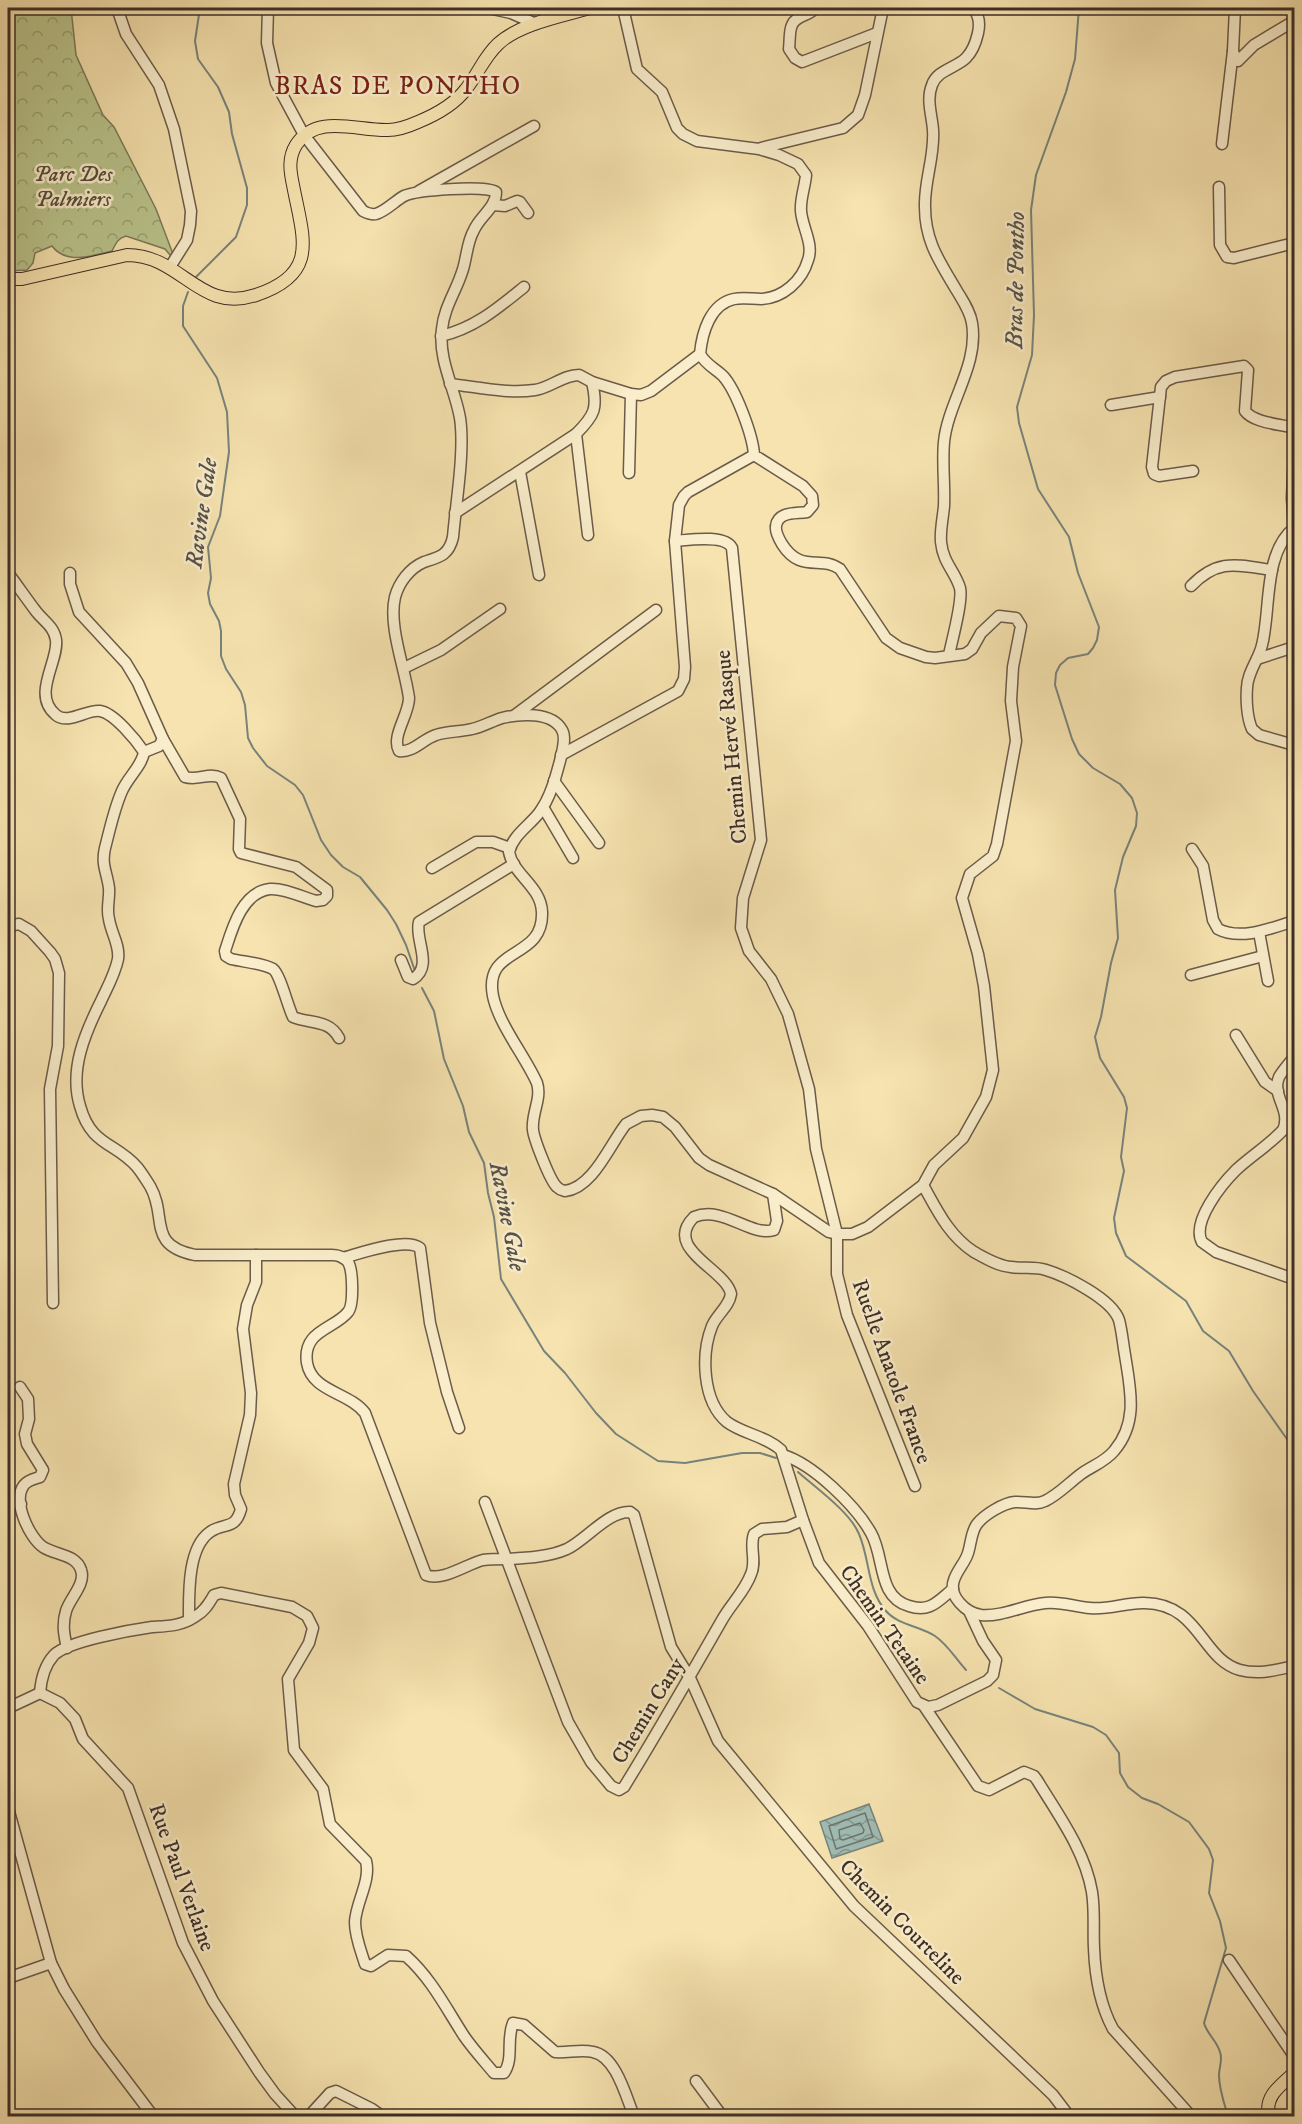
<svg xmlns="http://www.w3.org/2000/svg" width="1302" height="2124" font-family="'IM FELL DW Pica',serif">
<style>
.park{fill:url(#park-crowns);stroke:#7c795a;stroke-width:1.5}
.water{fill:url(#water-waves);stroke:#78837c;stroke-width:1.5}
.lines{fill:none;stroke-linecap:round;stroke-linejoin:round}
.shore{stroke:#6e756e;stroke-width:1.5}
.stream{stroke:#78837c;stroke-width:2}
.minor-casing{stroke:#6b5b49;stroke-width:13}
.major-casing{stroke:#3d2e27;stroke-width:14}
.minor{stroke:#f9edcb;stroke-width:10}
.major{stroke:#f6e3af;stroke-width:12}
.labels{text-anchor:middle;stroke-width:5;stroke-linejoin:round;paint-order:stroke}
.park-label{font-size:22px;font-style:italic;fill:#564c3b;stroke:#f9edcb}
.street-label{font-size:22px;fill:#3d2e27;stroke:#f9edcb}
.water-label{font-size:24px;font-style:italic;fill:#56524a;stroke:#f9edcb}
.quarter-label{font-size:26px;letter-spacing:1.5px;fill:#7a1f14;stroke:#f9edcb}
</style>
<defs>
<pattern id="park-crowns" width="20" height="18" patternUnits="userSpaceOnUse" patternTransform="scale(1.5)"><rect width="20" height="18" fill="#bac48c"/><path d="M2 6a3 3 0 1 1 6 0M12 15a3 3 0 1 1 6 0" fill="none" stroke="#98a072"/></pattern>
<pattern id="water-waves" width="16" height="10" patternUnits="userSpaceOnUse" patternTransform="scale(1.5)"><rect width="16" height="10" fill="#a0bcb4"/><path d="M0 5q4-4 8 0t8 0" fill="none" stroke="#849992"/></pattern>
</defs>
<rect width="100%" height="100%" fill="#f6e3af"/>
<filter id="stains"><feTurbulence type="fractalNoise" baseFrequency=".00333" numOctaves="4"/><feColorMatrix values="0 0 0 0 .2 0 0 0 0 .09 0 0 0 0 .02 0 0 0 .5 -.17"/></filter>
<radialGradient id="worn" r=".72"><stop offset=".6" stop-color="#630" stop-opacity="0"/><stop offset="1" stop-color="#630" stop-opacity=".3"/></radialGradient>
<path class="park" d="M8 8H71L76 55 103 115 114 127 156 209 173 254 170 255 165 249 126 236C118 238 116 243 112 251 93 256 66 265 52 246L35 253 33 263 27 270 8 271Z"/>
<polygon class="water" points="869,1804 883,1841 832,1858 820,1822"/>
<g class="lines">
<g class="shore">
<polygon points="865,1813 873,1837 836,1849 829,1826"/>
<polygon points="860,1823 864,1830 863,1833 843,1840 840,1839 839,1830"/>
</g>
<g class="stream">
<polyline points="1079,8 1075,59 1066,92 1036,175 1031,210 1034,315 1032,355 1017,407 1019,423 1038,489 1069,537 1078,573 1099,627 1097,640 1093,648 1088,654 1068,658 1060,665 1056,673 1055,685 1072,739 1079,754 1093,768 1120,784 1132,798 1137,813 1136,826 1123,857 1115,890 1118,938 1111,963 1101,1017 1095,1037 1100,1058 1124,1097 1127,1108 1121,1157 1124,1171 1114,1218 1116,1233 1126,1256 1186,1301 1203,1331 1229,1351 1253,1391 1294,1449"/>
<polyline points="196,277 236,237 247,205 247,188 232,134 229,112 218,87 198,59 195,41 200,8"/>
<polyline points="188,292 183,306 183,326 217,378 227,412 229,452 226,473 220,516 208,547 211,578 208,593 210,604 219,621 221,631 221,656 226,669 241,692 245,705 248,738 253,748 267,766 295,785 303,795 321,840 331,855 343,867 360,877 387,910 396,924 406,945 415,971"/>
<polyline points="422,988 434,1011 444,1059 463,1106 469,1132 484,1163 488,1193 494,1217 501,1279 544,1351 565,1373 596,1413 616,1434 658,1461 685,1463 742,1453 760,1453 776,1458"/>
<path d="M798 1472C816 1488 850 1512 859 1534 870 1559 867 1590 886 1611 898 1625 920 1626 935 1636 948 1645 955 1658 966 1670"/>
<path d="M999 1688 1035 1709 1093 1727 1106 1735 1119 1753 1120 1773 1128 1787 1142 1798 1158 1804 1189 1822 1209 1849 1213 1860 1209 1893 1220 1921 1226 1948 1204 2023C1207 2034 1217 2041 1220 2052 1223 2060 1219 2067 1219 2075 1219 2089 1224 2103 1228 2116"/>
</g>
<defs>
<g id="minor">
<polyline points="117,8 126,34 159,85 174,129 191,211 190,225 187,240 170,267"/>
<path d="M268 8 267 43 276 83 304 135 363 211C367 213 371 215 376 214 386 211 395 201 404 196 417 190 484 185 496 192 496 208 480 216 474 230 467 242 467 256 463 269 457 290 444 307 442 329 438 360 455 389 460 418 465 451 456 502 453 537 449 555 440 557 424 562 410 568 399 582 395 597 388 626 405 668 409 698 409 715 391 736 399 751 413 753 423 739 436 735 447 731 460 732 472 729 482 727 492 721 502 718 519 714 552 711 562 730 566 737 563 749 561 757 556 776 551 797 539 813 529 826 513 835 509 852 513 875 541 886 542 912 544 961 483 945 493 996 499 1025 525 1056 537 1083 542 1099 531 1114 533 1130 534 1139 550 1181 557 1187 560 1190 561 1190 565 1191 593 1188 610 1144 626 1124L641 1116 652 1115 663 1117 675 1127 699 1158 709 1165 773 1194 829 1232 837 1234H852L868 1227 923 1185 934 1165 963 1138 986 1097 993 1070 984 986 978 954 962 898 970 874 993 856 997 844 1016 741 1011 701 1013 667 1021 626 1016 618 999 616 981 633 972 649 965 654 935 658 926 657 900 648 886 638 840 569C821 555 801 574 782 544 779 539 775 532 776 526 778 511 796 514 807 512L813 505 812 496 803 486 754 455C753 436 736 390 723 376 715 368 706 365 700 354 702 333 710 304 734 299 743 297 752 299 761 299 783 298 802 281 808 260 814 244 802 227 801 211 800 199 805 187 806 175L798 164 779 155 759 149 697 141 683 134 677 128 662 92 637 69 623 8"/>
<polyline points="488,8 511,13 536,24"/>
<path d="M815 8C810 16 796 15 792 25 789 31 790 42 789 49L795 58 802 62 877 33"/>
<polyline points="1233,51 1235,57 1238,61 1254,45 1294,21"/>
<polyline points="1222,144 1233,51 1235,8"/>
<polyline points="761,148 843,128 858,115 865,95 883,8"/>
<polyline points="1219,187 1220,245 1227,257 1234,258 1294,243"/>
<polyline points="419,191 534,126"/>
<polyline points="493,205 505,206 517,201 520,202 528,213"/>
<path d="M441 336C475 328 498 308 524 287"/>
<path d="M450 384C478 387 507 394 535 390 550 388 563 375 579 375L592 382 631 394 641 395 651 391 700 354"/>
<polyline points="1111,405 1160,397"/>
<polyline points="576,434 588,535"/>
<polyline points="1294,453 1292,498 1294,527"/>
<path d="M1193 471 1159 476 1154 474 1152 467 1161 387 1166 381 1175 377 1244 366 1248 370 1245 411C1254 423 1280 424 1294 428"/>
<polyline points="520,472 539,575"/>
<polyline points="629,473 631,394"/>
<path d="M455 513 576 434C595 415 598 408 592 382"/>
<path d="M1294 528C1263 553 1271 610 1262 645 1259 659 1247 673 1247 688 1246 700 1247 718 1252 729L1259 735 1294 745"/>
<path d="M675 541C689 540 725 534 732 548L761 840 743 898 741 928 749 951 771 979 788 1014 809 1089 816 1149 837 1234V1274L847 1315 915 1486"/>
<path d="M8 573C17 585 26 598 35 610 43 621 54 626 56 640 59 661 31 695 56 715 68 725 87 709 100 711 114 713 136 740 144 752 142 766 128 777 122 791 114 809 110 829 105 848 101 865 107 872 109 888 110 898 106 909 109 919 111 933 120 945 118 959 115 974 107 988 101 1001 85 1033 69 1070 80 1106 91 1146 115 1142 137 1167 142 1173 146 1180 150 1186 168 1217 146 1245 195 1255H332C337 1255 344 1257 348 1262 353 1270 354 1305 348 1312 335 1329 302 1330 307 1363 312 1392 349 1392 365 1413L426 1575C442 1582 467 1564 483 1560 491 1559 499 1559 507 1559 526 1558 549 1557 567 1549 586 1540 608 1511 630 1512L634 1515 671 1647 690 1678 718 1741 854 1906 1053 2095 1069 2116"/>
<path d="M70 573V584L79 612 126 663 138 683 163 739 185 777C198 781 209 772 221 778L240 819 239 849 241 853 296 867 327 890V896L323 900 316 901C302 897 284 888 270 889 242 892 232 929 225 951L226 956 231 959C244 962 262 963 273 969 280 974 288 1007 293 1017 310 1024 329 1019 339 1038"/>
<path d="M1191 586C1218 558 1237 565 1272 570"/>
<path d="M949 655C952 640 963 601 960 588 955 571 943 563 941 542 940 530 943 518 944 506 945 485 942 463 944 442 948 402 979 365 972 323 970 311 963 301 957 291 940 262 925 242 925 207 924 181 935 156 933 130 932 115 926 100 932 85 937 70 956 68 966 58 973 51 976 42 978 33 980 24 979 15 973 8"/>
<polyline points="1257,659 1294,647"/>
<polyline points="404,668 441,650 500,609"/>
<polyline points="515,715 656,610"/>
<polyline points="144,752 159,746 163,739"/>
<polyline points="561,755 678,691 684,679 685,667 675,541 679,505 684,496 688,492 754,455"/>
<polyline points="554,781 599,843"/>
<polyline points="543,807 573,858"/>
<path d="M1192 849 1203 866 1213 920 1218 929C1241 941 1272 928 1294 921"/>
<polyline points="432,868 476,842 493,842 510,848"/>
<polyline points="8,926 19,924 31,931 50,952 55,959 59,973 58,1046 50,1089 53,1303"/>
<polyline points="1259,932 1268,981"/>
<path d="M401 960 408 977 413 979C434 966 414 939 419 922L514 864"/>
<polyline points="1191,975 1263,956"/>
<polyline points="1236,1035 1265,1082 1278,1091"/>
<path d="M1294 1057C1289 1064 1283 1070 1279 1077 1271 1096 1292 1110 1283 1130 1269 1145 1251 1156 1236 1170 1222 1184 1191 1222 1202 1242L1216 1252 1294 1279"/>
<path d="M923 1185C937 1210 949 1236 974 1252 985 1258 998 1266 1011 1267 1023 1269 1034 1266 1046 1270 1066 1276 1112 1299 1119 1320 1122 1331 1123 1344 1125 1355 1130 1388 1139 1422 1114 1451 1105 1462 1092 1466 1081 1474 1069 1483 1058 1495 1045 1501 1035 1506 1025 1501 1015 1502 1003 1503 984 1515 977 1524 971 1532 971 1544 968 1553 965 1563 957 1570 954 1580 948 1596 966 1613 981 1615 1002 1617 1024 1605 1045 1603 1061 1601 1075 1607 1090 1608 1109 1610 1127 1602 1145 1603 1200 1604 1201 1659 1240 1670 1259 1675 1276 1670 1294 1666"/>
<path d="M773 1194 777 1221 774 1230C750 1237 723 1205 694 1217 662 1249 726 1269 731 1294 729 1307 717 1314 712 1326 701 1354 702 1401 727 1422 743 1434 766 1436 781 1450L803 1520 819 1563 868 1626 917 1702 928 1707 938 1705 987 1681 993 1675 996 1660 983 1641 969 1611"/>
<path d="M343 1258C361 1253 406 1237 420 1248L430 1323 447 1392 459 1428"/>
<path d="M20 1387 28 1399 29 1419 25 1434 27 1444 43 1470 40 1477C34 1479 28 1480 24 1485 12 1501 29 1537 43 1547 55 1555 76 1554 81 1570 86 1584 70 1598 66 1611 62 1624 64 1635 67 1648"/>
<path d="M783 1455C813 1464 856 1506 871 1533 885 1557 877 1597 909 1606 930 1613 938 1601 953 1589"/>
<polyline points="8,1500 21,1504"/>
<path d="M485 1502 568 1722 591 1762 611 1786 619 1790 624 1787C658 1732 690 1676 722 1620 731 1604 745 1591 751 1574 757 1561 749 1547 754 1534L762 1529 787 1527 803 1520"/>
<path d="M189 1620C189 1595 187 1548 210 1532 224 1522 235 1531 241 1509L235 1495 234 1484 250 1415 251 1393 243 1329 247 1305 256 1282V1255"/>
<path d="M40 1693C41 1679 44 1666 54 1655 68 1641 131 1630 152 1627 168 1626 182 1626 196 1616 205 1611 209 1603 214 1595L221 1593 292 1607 307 1616 313 1628 309 1643 288 1679 294 1750 323 1789 330 1824 366 1861C371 1881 356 1902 355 1922 355 1937 361 1951 365 1964L371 1966 388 1955 406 1956C431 1978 446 2008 464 2036 473 2049 484 2061 494 2073H504C514 2059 506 2040 513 2023L524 2025 555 2052C568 2053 581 2049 593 2052 616 2056 626 2097 634 2116"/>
<polyline points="40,1693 60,1703 75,1719 83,1739 128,1788 183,1943 213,2001 259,2072 275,2094 295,2116"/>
<path d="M924 1706 978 1786 989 1790 1024 1772 1034 1776 1037 1780C1059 1816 1085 1851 1092 1892 1095 1911 1093 1929 1094 1948 1095 1975 1100 2005 1113 2029L1191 2116"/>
<polyline points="8,1708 40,1693"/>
<polyline points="8,1808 51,1963 64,1989 97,2042 153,2116"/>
<polyline points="1229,1960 1294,2056"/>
<polyline points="8,1978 51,1963"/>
<polyline points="696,2081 722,2116"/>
<polyline points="309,2116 330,2093 336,2091 372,2109 382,2116"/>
</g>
<g id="major">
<path d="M8 279H22L127 255C182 255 199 314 256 295 320 274 303 238 293 185 290 171 288 158 296 145 316 113 357 131 388 130 399 130 409 126 418 122 435 115 455 104 466 89 478 74 484 57 498 44 519 24 562 16 590 8"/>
<path d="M1269 2116C1264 2096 1281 2085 1294 2073"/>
</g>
</defs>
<use href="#minor" class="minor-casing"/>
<use href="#major" class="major-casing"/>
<use href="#minor" class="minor"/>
<use href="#major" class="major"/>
</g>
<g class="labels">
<g class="park-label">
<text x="73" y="181">Parc Des<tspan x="73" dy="25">Palmiers</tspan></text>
</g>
<g class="street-label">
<text transform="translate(730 747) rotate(-95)" y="8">Chemin Hervé Rasque</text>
<text transform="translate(893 1371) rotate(70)" y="8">Ruelle Anatole France</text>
<text transform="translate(886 1624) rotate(55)" y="8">Chemin Tetaine</text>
<text transform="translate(647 1710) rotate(-59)" y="8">Chemin Cany</text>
<text transform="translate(183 1877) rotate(70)" y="8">Rue Paul Verlaine</text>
<text transform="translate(903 1921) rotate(45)" y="8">Chemin Courteline</text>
</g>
<g class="water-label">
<text transform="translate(1015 280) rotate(-89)" y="8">Bras de Pontho</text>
<text transform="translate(201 513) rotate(-82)" y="8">Ravine Gale</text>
<text transform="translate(508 1216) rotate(79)" y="8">Ravine Gale</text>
</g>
<g class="quarter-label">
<text x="398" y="94">BRAS DE PONTHO</text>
</g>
</g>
<rect width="1302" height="2124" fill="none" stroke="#f6e3af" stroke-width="30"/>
<rect x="9" y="9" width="1284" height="2106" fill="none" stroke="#3d2e27" stroke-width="3"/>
<rect x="15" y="15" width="1272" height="2094" fill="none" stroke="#3d2e27" stroke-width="1.5"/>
<rect width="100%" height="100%" filter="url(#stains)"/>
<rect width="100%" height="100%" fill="url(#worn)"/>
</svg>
